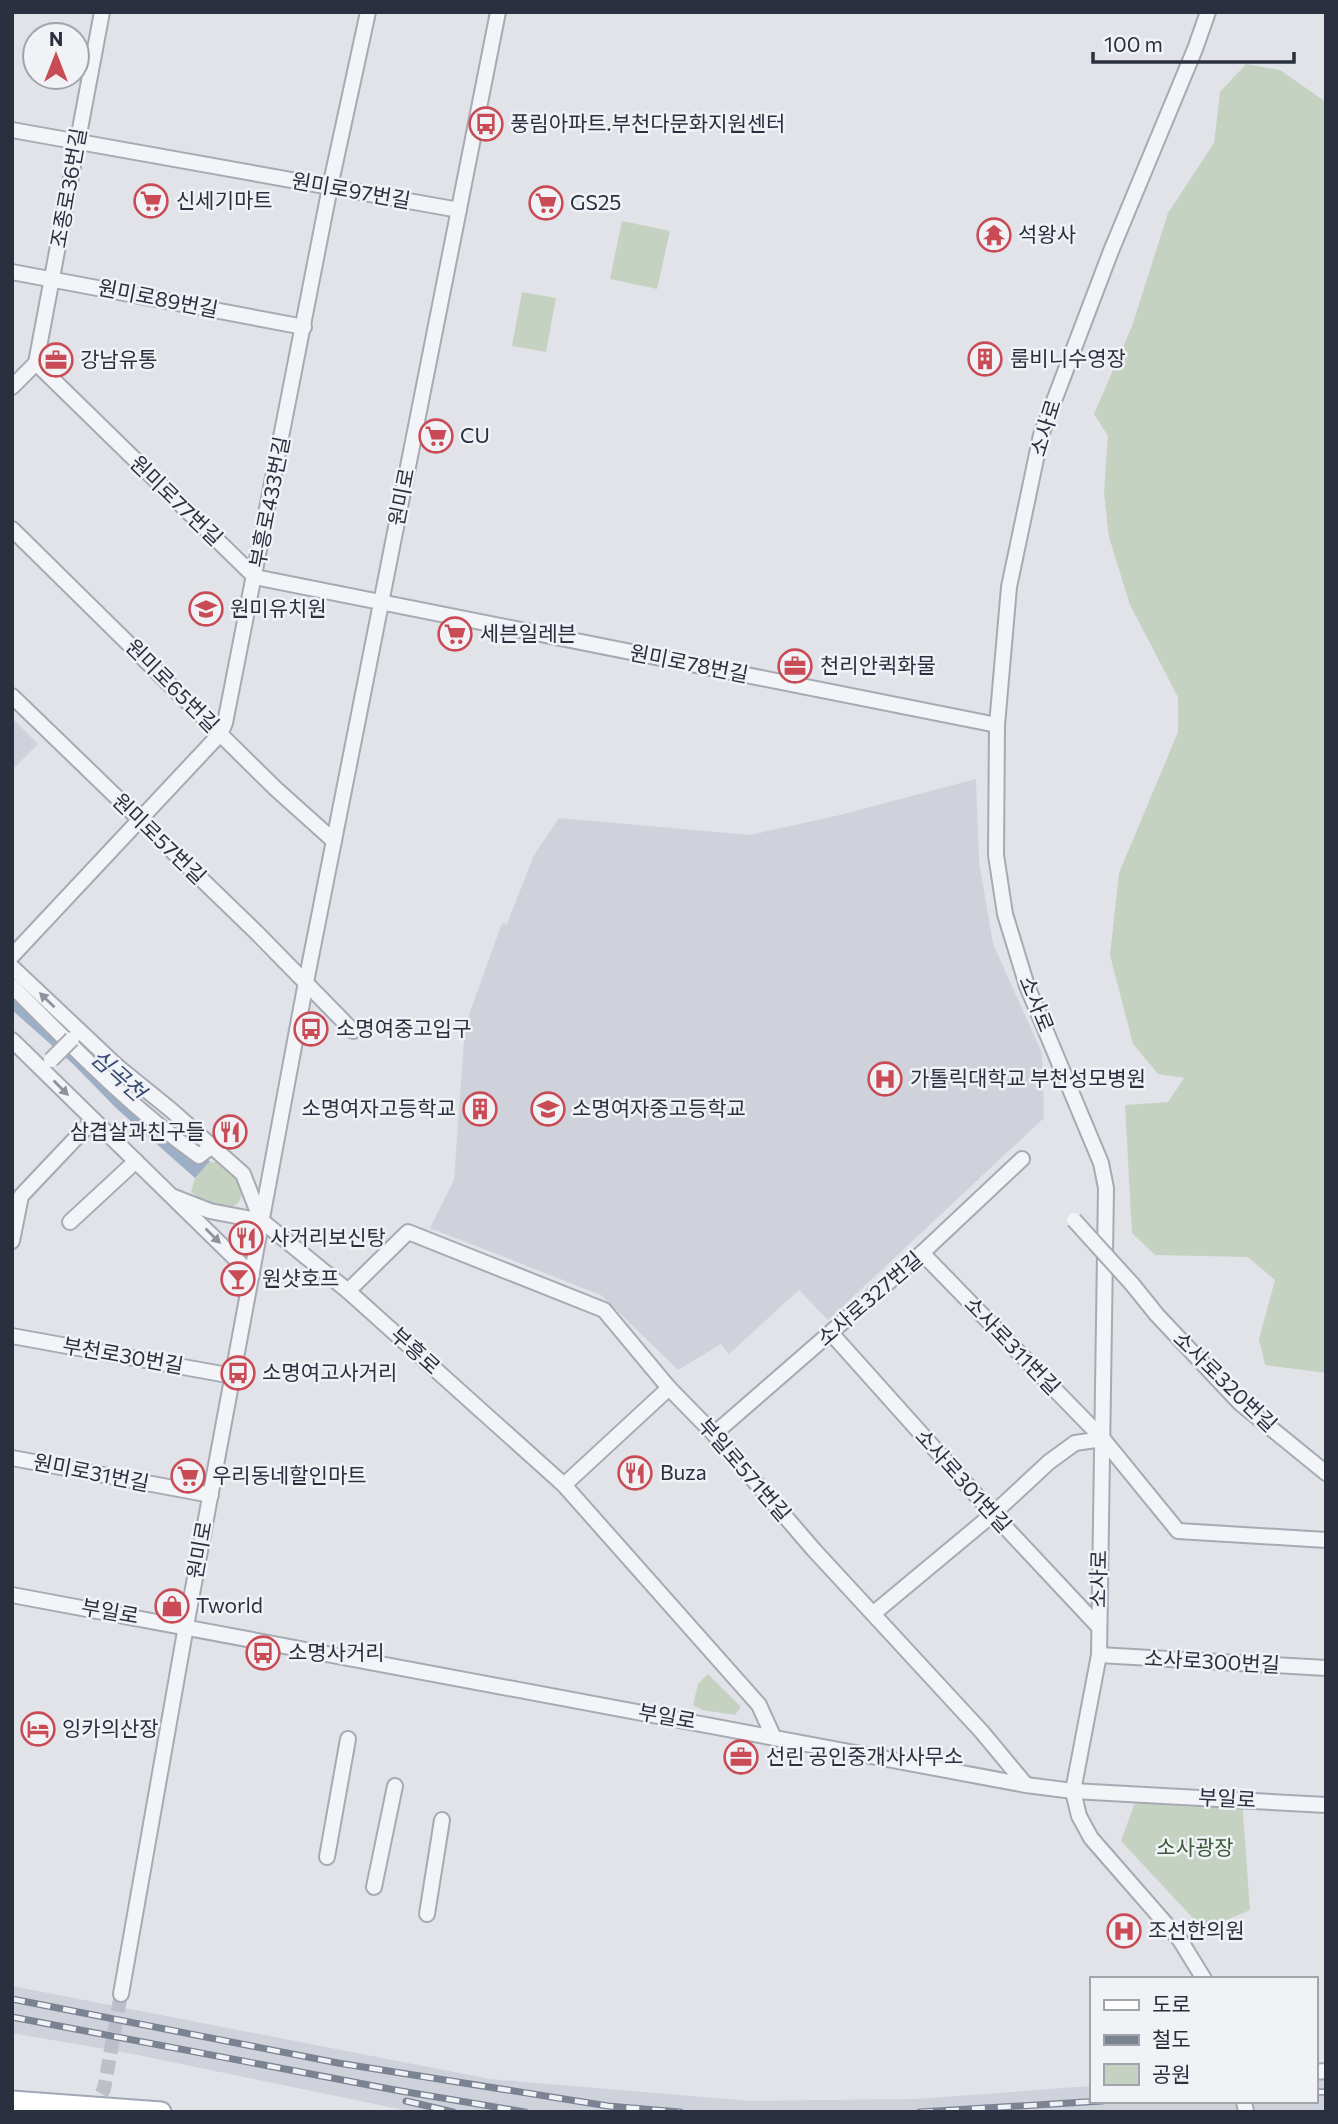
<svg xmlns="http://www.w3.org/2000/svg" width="1338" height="2124" font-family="Commissioner,'Noto Sans KR',sans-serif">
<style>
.built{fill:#cfd2db}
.green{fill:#c5d2c2}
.water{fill:#9dafc7}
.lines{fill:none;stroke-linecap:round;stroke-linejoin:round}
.minor-tunnel{stroke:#bcbfc7;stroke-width:14;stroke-dasharray:14 7;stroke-linecap:butt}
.minor-casing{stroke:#a6aab3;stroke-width:18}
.major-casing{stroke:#a1a7b4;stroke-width:23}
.minor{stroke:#f3f4f7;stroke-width:14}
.major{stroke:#fff;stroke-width:19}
.rail-casing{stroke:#7b8292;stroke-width:7}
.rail{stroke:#f0f2f6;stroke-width:4.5;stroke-dasharray:13;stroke-linecap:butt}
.minor-bridge-casing{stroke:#a6aab3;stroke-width:18;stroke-linecap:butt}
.minor-bridge{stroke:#f3f4f7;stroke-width:14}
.oneway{fill:#8e929c}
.labels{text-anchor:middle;stroke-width:5;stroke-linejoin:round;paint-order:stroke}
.poi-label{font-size:21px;fill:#2a3040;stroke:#f0f2f6;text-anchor:start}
.street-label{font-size:21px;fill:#2a3040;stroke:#f0f2f6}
.park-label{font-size:21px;fill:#3c5b38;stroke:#f0f2f6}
.water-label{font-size:23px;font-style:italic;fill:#364c72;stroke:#f0f2f6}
</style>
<rect width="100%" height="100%" fill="#e1e3e9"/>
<g class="built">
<polygon points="12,718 38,744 12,770"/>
<polygon points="976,779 979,861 993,944 1042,1053 1044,1118 828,1320 799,1290 729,1354 721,1344 678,1370 601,1295 430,1228 454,1180 465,1026 502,923 507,924 534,855 559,818 750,835 840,815"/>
<polygon points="12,1986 490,2079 750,2101 916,2099 1091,2086 1091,2101 1315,2101 1315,2077 1326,2077 1326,2112 413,2112 133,2054 12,2033"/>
</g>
<g class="green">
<polygon points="1246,64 1280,70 1326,102 1326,1373 1265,1365 1259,1339 1275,1280 1248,1257 1155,1255 1132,1233 1125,1105 1168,1102 1184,1078 1158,1074 1133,1044 1110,955 1119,873 1178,732 1178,697 1130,605 1109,537 1104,493 1108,436 1094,414 1132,326 1168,213 1214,143 1220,92"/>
<polygon points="622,221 670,231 657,289 610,279"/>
<polygon points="522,292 556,298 546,352 512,346"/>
<path d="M210 1161 213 1163 216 1161C224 1166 232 1171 237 1179 249 1197 236 1214 215 1207 207 1205 199 1197 191 1192L195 1178Z"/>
<polygon points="708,1674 741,1707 735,1715 703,1710 693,1705 698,1684"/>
<polygon points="1138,1794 1242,1799 1250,1910 1204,1930 1121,1841"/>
</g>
<polygon class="water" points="12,997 91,1072 185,1152 210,1161 195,1178 116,1108 73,1064 12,1010"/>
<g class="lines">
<polyline class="minor-tunnel" points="91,2112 104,2089 121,1994"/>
<defs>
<g id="minor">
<polyline points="12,130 459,210"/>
<polyline points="12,272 304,327"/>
<polyline points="36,363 255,577 997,725"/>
<polyline points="36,363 102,12"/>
<polyline points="12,387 36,363"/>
<polyline points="12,529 276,789 334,841"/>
<polyline points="12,696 256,932 353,1031"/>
<polyline points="12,956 220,734 225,723 330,187 368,12"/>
<polyline points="12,967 118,1067 171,1110 243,1174 261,1220"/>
<path d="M12 986C72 1046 130 1107 199 1156L207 1150"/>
<polyline points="12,1040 252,1275"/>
<polyline points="174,1197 210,1211 262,1221 348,1291 564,1485 759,1705 773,1736"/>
<polyline points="70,1222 136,1161"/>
<polyline points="12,1241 21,1196 93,1120"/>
<polyline points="922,1253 1103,1439 1178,1531 1326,1540"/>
<polyline points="1132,1284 1157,1315 1240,1403 1326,1473"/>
<polyline points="348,1291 408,1232 604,1310 669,1388 714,1434 814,1550 982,1732 1026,1785"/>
<polyline points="831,1333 993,1514 1098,1626"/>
<polyline points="12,1336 233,1376"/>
<polyline points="714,1434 922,1253 1022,1159"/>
<polyline points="12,1458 211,1495"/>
<polyline points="564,1485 669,1388"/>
<polyline points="12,1595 1026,1785 1073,1791 1326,1805"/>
<polyline points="874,1613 993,1514 1049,1462 1075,1443 1103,1439"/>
<polyline points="1099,1655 1326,1668"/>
<polyline points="327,1857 348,1739"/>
<polyline points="374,1887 395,1786"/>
<polyline points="427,1914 442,1820"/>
<polyline points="1204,1979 1180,1940 1091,1838 1079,1816 1073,1791 1099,1655 1106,1188 1101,1163 1027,986 1005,914 996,855 997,725 1009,587 1041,435 1111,251 1195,49 1208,12"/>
<polyline points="121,1994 186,1626 306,982 498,12"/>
<polyline points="1315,2072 1326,2071"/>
<polyline points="1244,2101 1246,2112"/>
</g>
<polyline id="major" points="12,2101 161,2112"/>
</defs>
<use href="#minor" class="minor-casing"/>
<use href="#major" class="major-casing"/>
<use href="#minor" class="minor"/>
<use href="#major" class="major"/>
<defs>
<g id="rail">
<polyline points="12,1999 338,2063 608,2106 680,2112"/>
<polyline points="12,2017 395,2090 525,2112"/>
<polyline points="1315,2092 1326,2092"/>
<polyline points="406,2101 453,2112"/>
<polyline points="920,2112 1102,2101"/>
</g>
</defs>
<use href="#rail" class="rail-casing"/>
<use href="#rail" class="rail"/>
<defs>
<g id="minor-bridge">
<polyline points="51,1060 72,1039"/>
<polyline points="1074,1220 1132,1284"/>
</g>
</defs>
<use href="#minor-bridge" class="minor-bridge-casing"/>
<use href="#minor-bridge" class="minor-bridge"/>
</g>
<defs><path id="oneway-solid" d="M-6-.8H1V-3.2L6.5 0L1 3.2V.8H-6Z" transform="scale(1.75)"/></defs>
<g class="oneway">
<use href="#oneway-solid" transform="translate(47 1000) rotate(-136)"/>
<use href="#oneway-solid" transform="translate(61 1088) rotate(45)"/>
<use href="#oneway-solid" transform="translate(213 1236) rotate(45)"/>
</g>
<defs>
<symbol id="bus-ring" viewBox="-11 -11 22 22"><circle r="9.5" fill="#f0f2f6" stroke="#c84b55" stroke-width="1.5"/><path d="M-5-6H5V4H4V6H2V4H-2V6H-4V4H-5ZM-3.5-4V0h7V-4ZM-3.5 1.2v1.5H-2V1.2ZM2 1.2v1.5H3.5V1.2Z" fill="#c84b55"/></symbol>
<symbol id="supermarket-ring" viewBox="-11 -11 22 22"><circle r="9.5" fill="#f0f2f6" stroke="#c84b55" stroke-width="1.5"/><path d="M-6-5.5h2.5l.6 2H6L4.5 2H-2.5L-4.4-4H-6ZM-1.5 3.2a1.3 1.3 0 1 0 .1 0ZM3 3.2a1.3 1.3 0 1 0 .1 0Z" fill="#c84b55"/></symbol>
<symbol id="temple-ring" viewBox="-11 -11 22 22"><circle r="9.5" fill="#f0f2f6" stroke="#c84b55" stroke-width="1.5"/><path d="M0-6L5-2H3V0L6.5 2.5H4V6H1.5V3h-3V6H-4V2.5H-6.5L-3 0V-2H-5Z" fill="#c84b55"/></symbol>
<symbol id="building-ring" viewBox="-11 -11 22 22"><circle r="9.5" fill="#f0f2f6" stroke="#c84b55" stroke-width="1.5"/><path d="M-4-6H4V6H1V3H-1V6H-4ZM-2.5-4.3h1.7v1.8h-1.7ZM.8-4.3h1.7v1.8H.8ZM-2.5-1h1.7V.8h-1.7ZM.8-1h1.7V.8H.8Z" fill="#c84b55"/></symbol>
<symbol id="office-ring" viewBox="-11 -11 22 22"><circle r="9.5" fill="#f0f2f6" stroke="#c84b55" stroke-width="1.5"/><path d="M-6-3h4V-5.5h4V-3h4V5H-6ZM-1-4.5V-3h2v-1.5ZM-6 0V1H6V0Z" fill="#c84b55"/></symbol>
<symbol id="school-ring" viewBox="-11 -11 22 22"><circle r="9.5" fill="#f0f2f6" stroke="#c84b55" stroke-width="1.5"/><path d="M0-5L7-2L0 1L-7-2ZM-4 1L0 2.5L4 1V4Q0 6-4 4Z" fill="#c84b55"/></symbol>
<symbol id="hospital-ring" viewBox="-11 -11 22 22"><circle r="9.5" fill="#f0f2f6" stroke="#c84b55" stroke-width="1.5"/><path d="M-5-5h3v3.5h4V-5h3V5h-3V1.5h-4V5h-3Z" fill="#c84b55"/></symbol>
<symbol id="restaurant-ring" viewBox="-11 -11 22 22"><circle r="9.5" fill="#f0f2f6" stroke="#c84b55" stroke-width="1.5"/><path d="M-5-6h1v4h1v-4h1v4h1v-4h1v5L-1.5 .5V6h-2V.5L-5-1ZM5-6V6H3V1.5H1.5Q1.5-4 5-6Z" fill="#c84b55"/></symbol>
<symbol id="bar-ring" viewBox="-11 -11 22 22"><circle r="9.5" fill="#f0f2f6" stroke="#c84b55" stroke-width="1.5"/><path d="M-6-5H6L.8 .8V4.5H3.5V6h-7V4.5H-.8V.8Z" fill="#c84b55"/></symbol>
<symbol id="shop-ring" viewBox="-11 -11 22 22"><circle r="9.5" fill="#f0f2f6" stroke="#c84b55" stroke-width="1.5"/><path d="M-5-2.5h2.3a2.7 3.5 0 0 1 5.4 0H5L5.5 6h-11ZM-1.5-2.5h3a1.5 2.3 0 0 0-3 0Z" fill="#c84b55"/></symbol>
<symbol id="hotel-ring" viewBox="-11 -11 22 22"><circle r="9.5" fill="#f0f2f6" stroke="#c84b55" stroke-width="1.5"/><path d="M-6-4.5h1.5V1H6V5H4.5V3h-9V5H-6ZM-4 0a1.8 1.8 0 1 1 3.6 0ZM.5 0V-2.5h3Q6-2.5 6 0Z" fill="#c84b55"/></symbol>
</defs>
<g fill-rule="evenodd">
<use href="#bus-ring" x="467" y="105" width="38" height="38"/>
<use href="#supermarket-ring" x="132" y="182" width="38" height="38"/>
<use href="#supermarket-ring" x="527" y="184" width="38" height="38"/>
<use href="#temple-ring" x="975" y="216" width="38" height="38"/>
<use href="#building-ring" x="966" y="340" width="38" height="38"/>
<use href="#office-ring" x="37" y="341" width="38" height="38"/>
<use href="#supermarket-ring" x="417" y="417" width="38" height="38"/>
<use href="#school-ring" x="187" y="590" width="38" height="38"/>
<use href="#supermarket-ring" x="436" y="615" width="38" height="38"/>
<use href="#office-ring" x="776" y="647" width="38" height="38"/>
<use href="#bus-ring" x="292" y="1010" width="38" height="38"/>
<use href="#hospital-ring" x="866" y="1060" width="38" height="38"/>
<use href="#building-ring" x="461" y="1090" width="38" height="38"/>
<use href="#school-ring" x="529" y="1090" width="38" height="38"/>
<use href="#restaurant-ring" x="211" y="1113" width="38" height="38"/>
<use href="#restaurant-ring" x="227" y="1219" width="38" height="38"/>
<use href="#bar-ring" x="219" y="1260" width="38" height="38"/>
<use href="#bus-ring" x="219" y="1354" width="38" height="38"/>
<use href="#restaurant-ring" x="616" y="1454" width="38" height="38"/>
<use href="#supermarket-ring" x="169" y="1457" width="38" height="38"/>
<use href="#shop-ring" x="153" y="1587" width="38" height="38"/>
<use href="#bus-ring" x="244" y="1634" width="38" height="38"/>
<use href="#hotel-ring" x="19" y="1710" width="38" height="38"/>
<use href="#office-ring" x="722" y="1738" width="38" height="38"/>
<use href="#hospital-ring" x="1105" y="1912" width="38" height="38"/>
</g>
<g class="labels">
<g class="poi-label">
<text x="510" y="131">풍림아파트.부천다문화지원센터</text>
<text x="176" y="208">신세기마트</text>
<text x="570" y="210">GS25</text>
<text x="1018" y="242">석왕사</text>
<text x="1010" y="366">룸비니수영장</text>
<text x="80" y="367">강남유통</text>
<text x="460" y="443">CU</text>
<text x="230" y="616">원미유치원</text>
<text x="480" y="641">세븐일레븐</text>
<text x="820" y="673">천리안퀵화물</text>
<text x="336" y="1036">소명여중고입구</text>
<text x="910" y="1086">가톨릭대학교 부천성모병원</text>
<text x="456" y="1116" text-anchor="end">소명여자고등학교</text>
<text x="572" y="1116">소명여자중고등학교</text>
<text x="205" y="1139" text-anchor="end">삼겹살과친구들</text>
<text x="270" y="1245">사거리보신탕</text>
<text x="262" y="1286">원샷호프</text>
<text x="262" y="1380">소명여고사거리</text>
<text x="660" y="1480">Buza</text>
<text x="212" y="1483">우리동네할인마트</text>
<text x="196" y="1613">Tworld</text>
<text x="288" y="1660">소명사거리</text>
<text x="62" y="1736">잉카의산장</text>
<text x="766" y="1764">선린 공인중개사사무소</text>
<text x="1148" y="1938">조선한의원</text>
</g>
<g class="street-label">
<text transform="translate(69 188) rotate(-80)" y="7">조종로36번길</text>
<text transform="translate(351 191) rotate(10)" y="7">원미로97번길</text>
<text transform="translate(158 299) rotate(11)" y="7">원미로89번길</text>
<text transform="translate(1046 428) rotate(-73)" y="7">소사로</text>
<text transform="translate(402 497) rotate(-79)" y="7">원미로</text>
<text transform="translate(176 501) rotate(44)" y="7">원미로77번길</text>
<text transform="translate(270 502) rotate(-79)" y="7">부흥로433번길</text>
<text transform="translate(689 664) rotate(11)" y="7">원미로78번길</text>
<text transform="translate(172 686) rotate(45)" y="7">원미로65번길</text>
<text transform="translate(159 839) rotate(44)" y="7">원미로57번길</text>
<text transform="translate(1036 1004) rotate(68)" y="7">소사로</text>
<text transform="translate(870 1299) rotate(-41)" y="7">소사로327번길</text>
<text transform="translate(1012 1346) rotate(46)" y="7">소사로311번길</text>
<text transform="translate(415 1351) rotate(42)" y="7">부흥로</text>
<text transform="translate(123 1356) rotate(10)" y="7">부천로30번길</text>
<text transform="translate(1225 1382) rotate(44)" y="7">소사로320번길</text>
<text transform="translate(744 1470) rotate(49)" y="7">부일로571번길</text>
<text transform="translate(91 1473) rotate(11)" y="7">원미로31번길</text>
<text transform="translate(963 1481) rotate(48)" y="7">소사로301번길</text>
<text transform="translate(200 1550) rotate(-80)" y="7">원미로</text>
<text transform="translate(1099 1579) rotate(-89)" y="7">소사로</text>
<text transform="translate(110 1612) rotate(10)" y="7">부일로</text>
<text transform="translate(1212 1662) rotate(3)" y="7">소사로300번길</text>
<text transform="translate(667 1717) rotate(10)" y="7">부일로</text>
<text transform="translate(1227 1799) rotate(3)" y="7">부일로</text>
</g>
<g class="park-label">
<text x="1195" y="1855">소사광장</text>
</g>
<g class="water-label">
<text transform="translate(118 1075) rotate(42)" y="8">심곡천</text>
</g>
</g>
<rect width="1338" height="2124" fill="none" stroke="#2a3040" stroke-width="28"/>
<rect x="1090" y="1977" width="228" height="126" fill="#f0f2f6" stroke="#a1a4ad" stroke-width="2"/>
<rect x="1104" y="2000" width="35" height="10" fill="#ffffff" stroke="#a1a4ad" stroke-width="2"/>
<text x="1152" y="2012" font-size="21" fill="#2a3040">도로</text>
<rect x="1104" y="2035" width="35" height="10" fill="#7b8292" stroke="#a1a4ad" stroke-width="2"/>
<text x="1152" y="2047" font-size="21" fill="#2a3040">철도</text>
<rect x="1104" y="2064" width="35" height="21" fill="#c5d2c2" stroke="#a1a4ad" stroke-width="2"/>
<text x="1152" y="2082" font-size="21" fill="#2a3040">공원</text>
<g transform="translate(56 56)"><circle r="33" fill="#f0f2f6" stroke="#a1a4ad" stroke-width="2"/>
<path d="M0-5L12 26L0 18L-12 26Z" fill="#c84b55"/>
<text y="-10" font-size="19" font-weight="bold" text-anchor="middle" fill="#2a3040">N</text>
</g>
<path d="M1093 52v10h201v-10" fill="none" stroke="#2a3040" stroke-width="3.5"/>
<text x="1104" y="52" font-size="21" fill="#2a3040" stroke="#f0f2f6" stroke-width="5" paint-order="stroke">100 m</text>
</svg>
